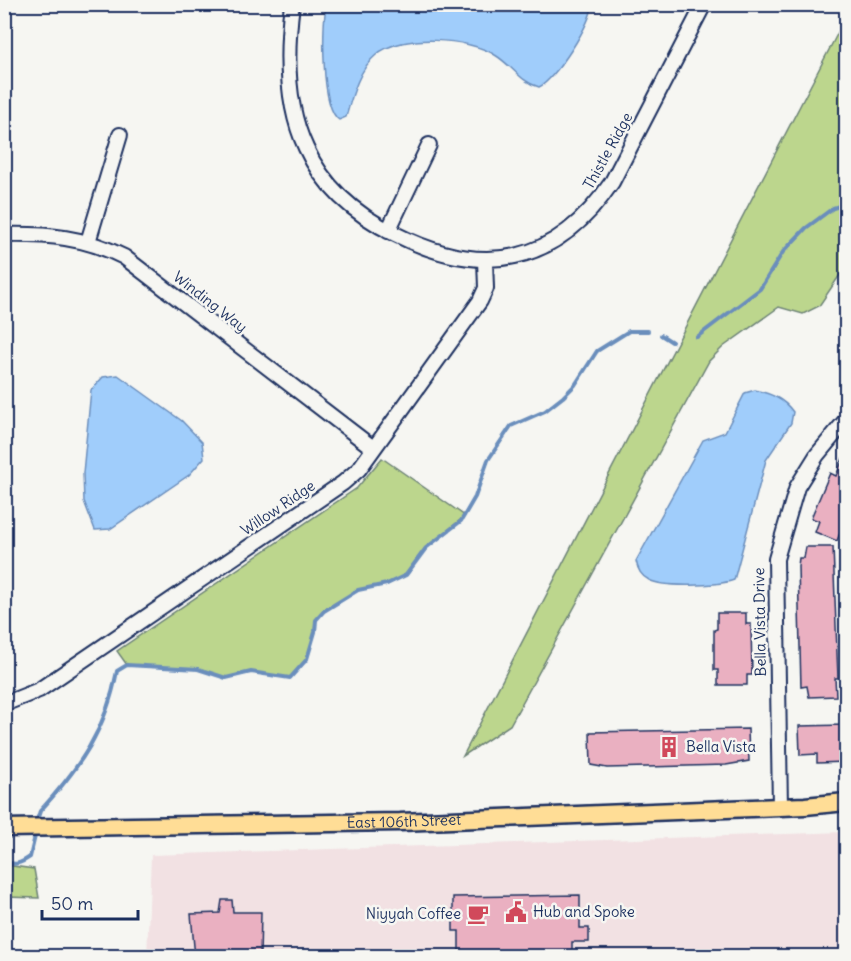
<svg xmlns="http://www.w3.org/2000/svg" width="851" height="961" font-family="Delius,sans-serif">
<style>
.built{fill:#f2e1e3}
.green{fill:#bcd68d;stroke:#6c8276;stroke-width:1.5}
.water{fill:#a0cdfb;stroke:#6b8ebc;stroke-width:1.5}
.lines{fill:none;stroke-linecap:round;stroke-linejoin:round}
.stream{stroke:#6b8ebc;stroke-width:4}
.building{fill:#eab0c1;stroke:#1b2f5e;stroke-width:1.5}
.minor-casing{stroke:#1b2f5e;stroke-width:18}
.major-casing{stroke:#1b2f5e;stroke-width:21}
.minor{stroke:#f6f6f2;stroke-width:14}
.major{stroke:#ffdd96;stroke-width:16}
.labels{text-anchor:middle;stroke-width:5;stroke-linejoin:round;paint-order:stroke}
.street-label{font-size:15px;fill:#1b2f5e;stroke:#f6f6f2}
.poi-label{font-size:15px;fill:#1b2f5e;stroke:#f6f6f2;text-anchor:start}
</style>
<rect width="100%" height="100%" fill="#f6f6f2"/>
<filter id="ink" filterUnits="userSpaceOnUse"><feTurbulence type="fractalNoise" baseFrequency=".0167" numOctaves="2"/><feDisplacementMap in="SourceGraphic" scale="12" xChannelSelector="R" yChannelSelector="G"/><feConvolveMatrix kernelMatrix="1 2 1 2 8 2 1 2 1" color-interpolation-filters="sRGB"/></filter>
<g filter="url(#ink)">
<polygon class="built" points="846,832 846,956 147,956 151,855"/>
<g class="green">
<polygon points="846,17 846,266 819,306 803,314 779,307 723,347 709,361 510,725 463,756"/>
<polygon points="382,458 465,516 426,548 406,575 387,584 358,590 324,611 316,620 315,632 307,659 290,678 251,672 226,678 198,669 127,665 117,651 357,488"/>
<polygon points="5,865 34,869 39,898 5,897"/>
</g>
<g class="water">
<path d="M326 4H592C594 20 554 81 539 87 520 82 512 65 495 55 469 38 400 33 376 55 359 69 352 96 346 117L339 120C320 106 323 27 326 4Z"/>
<polygon points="118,375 182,421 202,442 204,458 189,475 110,529 95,530 84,501 83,473 91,390 103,377"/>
<path d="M755 390C771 394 783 398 793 412L791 423 766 460 734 580C717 586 664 588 649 580 641 576 638 570 636 561L703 440 725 432 745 393Z"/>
</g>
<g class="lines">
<g class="stream">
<polyline points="661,335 672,342"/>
<polyline points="697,337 760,289 783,252 806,228 833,208 846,204"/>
<path d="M37 820 40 811C80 767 106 730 117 671L127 665 198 669 226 678 251 672 290 678 307 659 315 632 316 620 324 611 358 590 387 584 406 575 426 548 461 521 475 497 488 460 511 426 545 411 563 397 575 385 597 351 629 331H648"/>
<path d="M4 860C14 867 21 863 30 857L35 836"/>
</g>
</g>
<g class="building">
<polygon points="846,451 846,517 837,541 815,532 819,521 811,518 830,473 836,476"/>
<polygon points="806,547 833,547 838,678 835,678 836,696 809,697 807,686 801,687 798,566 799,558 804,558"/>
<polygon points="717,613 746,613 746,624 751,624 752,675 747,675 747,685 718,685 718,670 714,670 714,630 717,629"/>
<polygon points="846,725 846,762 817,763 817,754 800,755 799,726"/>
<polygon points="748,729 749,761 726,765 607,768 591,765 590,732"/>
<polygon points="580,895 580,928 589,928 589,942 572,942 572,957 459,957 459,931 453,931 453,897"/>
<polygon points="222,900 232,900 233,912 261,912 260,957 195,957 191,914 220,913"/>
</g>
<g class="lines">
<defs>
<g id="minor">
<path d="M292 4C286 51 285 104 306 148 324 188 356 215 395 234 482 278 556 266 612 182L704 4"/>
<polyline points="388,231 429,145"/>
<path d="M4 235C47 234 85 237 124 257L373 448"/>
<polyline points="88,242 120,135"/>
<polyline points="4,704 39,690 343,483 359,469 480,301 486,288 485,260"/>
<polyline points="780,807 776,559 797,487 817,455 846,420"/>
</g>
<g id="major">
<path id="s1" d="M4 828 400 822 805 806 846 802"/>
</g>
</defs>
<use href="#minor" class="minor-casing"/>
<use href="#major" class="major-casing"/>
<use href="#minor" class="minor"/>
<use href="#major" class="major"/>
</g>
</g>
<defs>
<symbol id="building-bare" viewBox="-9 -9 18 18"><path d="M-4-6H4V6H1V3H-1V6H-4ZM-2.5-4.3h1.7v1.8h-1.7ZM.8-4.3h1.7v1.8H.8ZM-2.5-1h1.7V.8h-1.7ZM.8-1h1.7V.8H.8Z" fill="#d1495b" stroke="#f6f6f2" stroke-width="2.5" paint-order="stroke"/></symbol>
<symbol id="civic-bare" viewBox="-9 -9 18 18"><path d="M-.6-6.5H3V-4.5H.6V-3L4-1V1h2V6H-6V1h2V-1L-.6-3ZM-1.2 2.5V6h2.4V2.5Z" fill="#d1495b" stroke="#f6f6f2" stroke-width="2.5" paint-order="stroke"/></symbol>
<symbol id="cafe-bare" viewBox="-9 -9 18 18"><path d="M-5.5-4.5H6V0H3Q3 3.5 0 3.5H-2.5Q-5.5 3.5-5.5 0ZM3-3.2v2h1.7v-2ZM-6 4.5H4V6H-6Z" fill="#d1495b" stroke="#f6f6f2" stroke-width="2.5" paint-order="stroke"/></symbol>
</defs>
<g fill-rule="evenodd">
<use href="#building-bare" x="654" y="732" width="30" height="30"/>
<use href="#civic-bare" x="501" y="897" width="30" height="30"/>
<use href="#cafe-bare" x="463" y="899" width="30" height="30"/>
</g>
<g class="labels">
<g class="street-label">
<text transform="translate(608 151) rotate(-61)" y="5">Thistle Ridge</text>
<text transform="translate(210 302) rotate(38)" y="5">Winding Way</text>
<text transform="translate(278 508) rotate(-34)" y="5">Willow Ridge</text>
<text transform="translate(760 622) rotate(-91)" y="5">Bella Vista Drive</text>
<text dy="5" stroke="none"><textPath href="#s1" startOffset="400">East 106th Street</textPath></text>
</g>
<g class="poi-label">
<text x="686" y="752">Bella Vista</text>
<text x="533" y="917">Hub and Spoke</text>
<text x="461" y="919" text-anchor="end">Niyyah Coffee</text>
</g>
</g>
<rect width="851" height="961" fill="none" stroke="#f6f6f2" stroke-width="24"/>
<rect x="12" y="12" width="827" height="937" fill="none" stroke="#1b2f5e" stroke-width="2" filter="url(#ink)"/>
<path d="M42 910v9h96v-9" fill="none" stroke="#1b2f5e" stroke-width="3"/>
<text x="51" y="910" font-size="18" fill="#1b2f5e" stroke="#f6f6f2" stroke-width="4.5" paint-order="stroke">50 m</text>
</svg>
